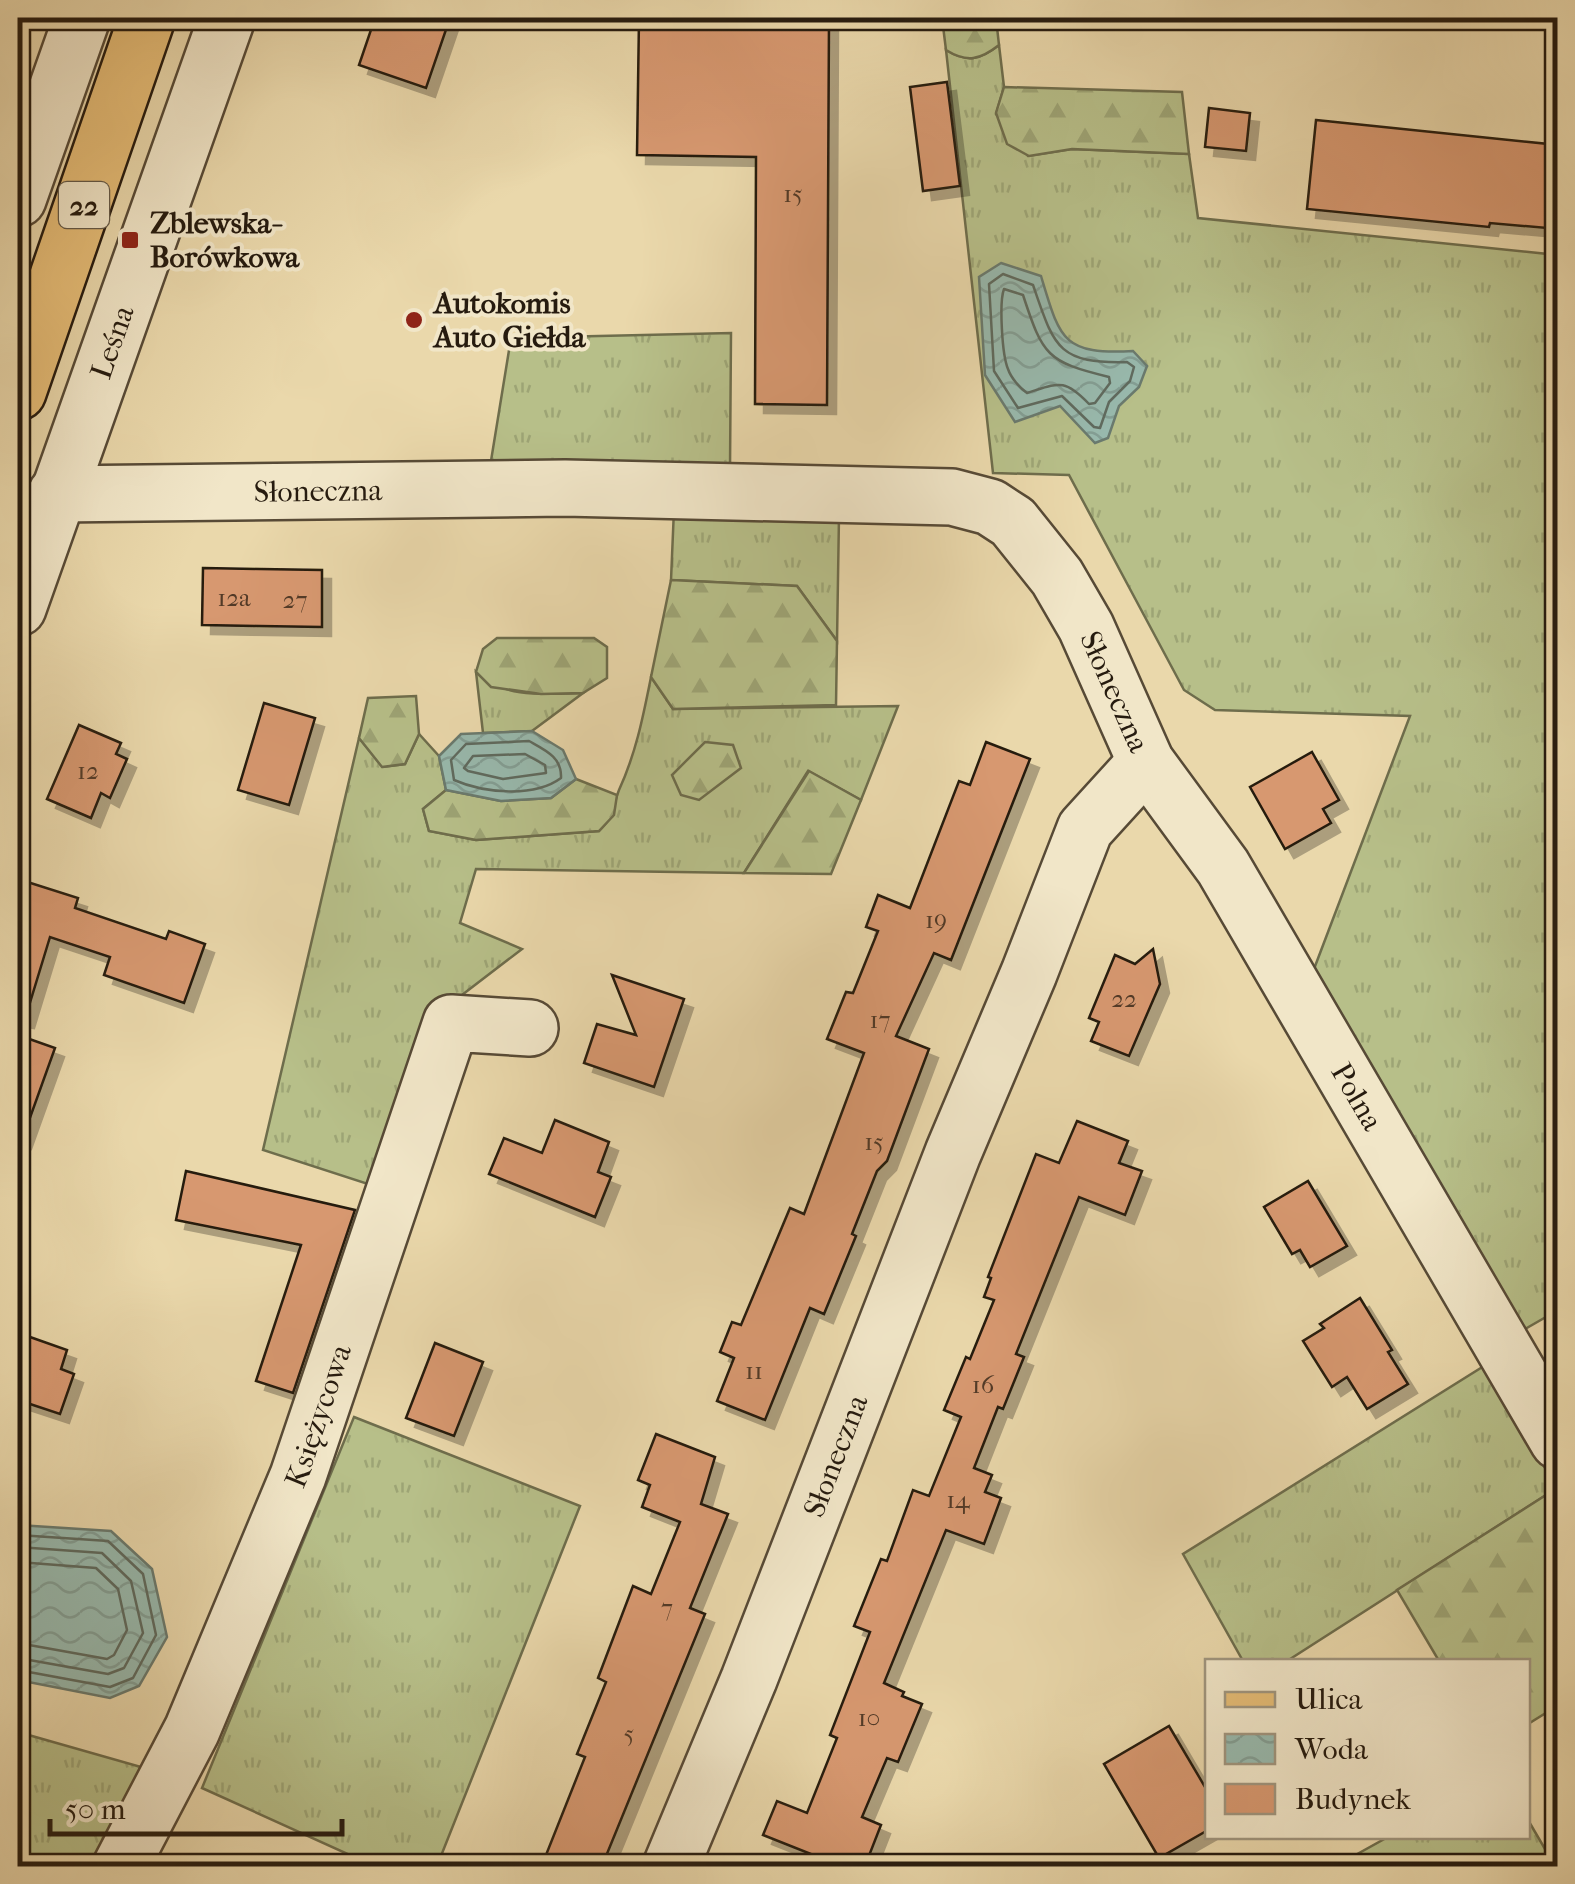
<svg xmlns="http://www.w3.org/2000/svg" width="1575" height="1884" font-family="'IM FELL French Canon',serif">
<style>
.grass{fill:url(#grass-tufts);stroke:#6e6d4c;stroke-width:2.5}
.forest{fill:url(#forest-firs);stroke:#6e6d4c;stroke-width:2.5}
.water{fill:url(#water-waves);stroke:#6a7a6e;stroke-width:2.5}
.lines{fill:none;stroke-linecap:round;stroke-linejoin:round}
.shore{stroke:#5f6a5e;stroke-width:2.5}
.building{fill:#d79870;stroke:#261b0f;stroke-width:2.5;filter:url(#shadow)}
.minor-casing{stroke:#574a36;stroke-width:60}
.major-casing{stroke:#261b0f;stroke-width:60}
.minor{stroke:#f1e6c8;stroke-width:55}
.major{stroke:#e5bc76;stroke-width:55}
.poi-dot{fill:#8f2418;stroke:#f1e6c8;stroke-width:4}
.labels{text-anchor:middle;stroke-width:8;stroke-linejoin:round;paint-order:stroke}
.number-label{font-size:25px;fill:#523a27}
.shield{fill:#f1e6c8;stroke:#635846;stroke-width:2.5}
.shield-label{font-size:28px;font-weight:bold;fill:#261b0f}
.poi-label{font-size:30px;font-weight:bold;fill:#261b0f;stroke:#f1e6c8;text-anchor:start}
.street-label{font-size:30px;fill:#261b0f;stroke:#f1e6c8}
</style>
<defs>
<pattern id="grass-tufts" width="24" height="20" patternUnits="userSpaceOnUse" patternTransform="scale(2.5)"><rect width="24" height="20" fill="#b7bf89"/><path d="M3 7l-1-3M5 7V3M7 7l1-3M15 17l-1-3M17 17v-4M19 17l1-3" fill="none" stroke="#9da475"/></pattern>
<pattern id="forest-firs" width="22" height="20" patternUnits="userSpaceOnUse" patternTransform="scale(2.5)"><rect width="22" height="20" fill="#b7bf89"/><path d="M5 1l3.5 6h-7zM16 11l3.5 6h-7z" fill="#9da475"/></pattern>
<pattern id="water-waves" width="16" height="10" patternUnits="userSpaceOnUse" patternTransform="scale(2.5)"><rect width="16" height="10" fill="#98b9ad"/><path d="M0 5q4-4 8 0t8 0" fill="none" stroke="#839e94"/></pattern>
<filter id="shadow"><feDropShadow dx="9" dy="9" stdDeviation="0" flood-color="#0004"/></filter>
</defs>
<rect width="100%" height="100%" fill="#ead8ab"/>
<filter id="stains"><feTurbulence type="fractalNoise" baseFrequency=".002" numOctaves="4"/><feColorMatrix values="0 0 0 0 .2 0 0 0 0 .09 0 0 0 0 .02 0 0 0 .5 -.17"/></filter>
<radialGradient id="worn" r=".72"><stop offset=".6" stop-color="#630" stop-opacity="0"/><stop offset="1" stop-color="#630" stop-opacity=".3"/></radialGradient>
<g class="grass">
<path d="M999 45 1004 87 996 114 1028 156 1072 149 1189 154 1198 218 1557 255 1558 1310 1513 1336 1314 969 1410 716 1215 710 1184 690 1069 475 993 473 946 50C967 63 980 60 999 45Z"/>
<polygon points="731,333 730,470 490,467 511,338"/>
<polygon points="674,509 839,516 837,641 797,586 671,580"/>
<path d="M476 672C503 699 547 694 583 693L532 731 483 733Z"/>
<path d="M651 677 673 709 898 706 861 800 808 771 744 873 476 869 460 923 522 949 428 1021 374 1186 263 1150 359 738 383 767 405 764 419 734 439 756 446 790 423 809 429 831 476 840 599 831C618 811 610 812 619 790 636 753 643 717 651 677Z"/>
<polygon points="1484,1366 1557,1488 1287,1661 1243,1661 1183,1554"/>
<polygon points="354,1417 580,1506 437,1866 374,1866 202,1788"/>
<polygon points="18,1732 148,1769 93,1866 18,1866"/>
<polygon points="1528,1820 1555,1866 1357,1866 1352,1857 1388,1837 1528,1836"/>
</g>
<g class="forest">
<path d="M942 18H996L999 45C980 60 967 63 946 50Z"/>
<polygon points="1004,87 1182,92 1189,154 1072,149 1029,156 1007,144 996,113"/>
<polygon points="671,580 797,586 837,641 836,705 673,709 651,677"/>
<polygon points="497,638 594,638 607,647 607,678 583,693 541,694 491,687 476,672 483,649"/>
<polygon points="416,696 419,734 405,764 382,767 359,738 368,698"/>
<polygon points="705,742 733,745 741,768 699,800 681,795 672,775"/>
<polygon points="809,771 861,800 831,874 744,873"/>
<polygon points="576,779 617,795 614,815 599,831 476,840 429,831 423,809 446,790 501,801 551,798"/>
<polygon points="1557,1488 1557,1706 1528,1724 1528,1662 1439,1661 1397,1590"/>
</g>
<g class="water">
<path d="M1001 263 1041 276C1060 339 1062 355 1133 351L1147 366 1139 387 1119 406 1108 438 1095 443 1060 406 1015 422 985 375 979 277Z"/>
<polygon points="532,731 563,750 576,779 551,798 501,801 446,790 439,756 461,734"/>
<polygon points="18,1525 111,1531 152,1569 167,1637 139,1686 110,1698 18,1680"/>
</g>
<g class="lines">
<g class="shore">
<path d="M1003 274 1033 285C1054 345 1056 364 1127 362L1134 367 1130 381 1109 402 1100 428 1094 427 1062 396 1018 408 994 371 989 284Z"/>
<path d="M1004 289 1023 295C1043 356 1047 362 1109 377L1110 383 1095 403 1089 404C1064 378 1059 383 1027 393 1020 388 1011 378 1008 369 1002 355 999 302 1004 289Z"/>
<path d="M529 741C545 750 562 757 561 778 534 798 484 793 454 780L451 760 466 744Z"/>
<polygon points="525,754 545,765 546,773 503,779 468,771 464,768 473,756"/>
<polyline points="18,1535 108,1541 143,1574 156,1635 133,1678 110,1687 18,1670"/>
<polyline points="18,1547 102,1553 131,1581 143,1633 124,1668 108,1674 18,1658"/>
<polyline points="18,1562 96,1568 118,1589 127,1630 114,1655 107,1659 18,1643"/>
</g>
</g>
<g class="building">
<polygon points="375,18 450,18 426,88 359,65"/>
<polygon points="639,18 829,18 827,405 755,404 756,157 637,155"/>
<polygon points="947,82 960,186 923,191 910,87"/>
<polygon points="1209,108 1250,113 1246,151 1205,147"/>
<polygon points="1316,120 1558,145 1558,229 1490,223 1489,227 1307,209"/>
<polygon points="203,568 322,570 322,627 202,625"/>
<polygon points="264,703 315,718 289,805 238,790"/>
<polygon points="79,725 121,743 116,754 127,759 110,798 101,793 91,818 47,799"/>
<polygon points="986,742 1030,759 951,960 934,953 896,1036 929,1049 887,1161 877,1171 852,1234 856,1236 824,1314 810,1308 765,1420 717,1401 734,1358 720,1352 732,1322 741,1325 790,1208 804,1214 864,1053 827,1039 846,992 853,993 878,931 866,927 878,895 910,908 959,781 970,785"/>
<polygon points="1312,752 1339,800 1323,809 1331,823 1285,849 1250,787"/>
<polygon points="18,879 78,898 75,908 166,939 169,931 205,944 184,1003 104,975 110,957 50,937 25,1019 18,1018"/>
<polygon points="1153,949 1160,984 1129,1056 1091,1041 1099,1022 1089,1018 1115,955 1135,964"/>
<polygon points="612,975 684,999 654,1087 584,1063 597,1024 636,1035"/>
<polygon points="18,1035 55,1048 22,1140 18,1139"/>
<polygon points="555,1120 609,1142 598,1172 611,1177 595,1217 489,1174 504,1138 542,1153"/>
<polygon points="1077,1121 1128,1141 1119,1163 1142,1171 1125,1215 1079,1197 1016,1354 1024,1357 1003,1409 998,1407 974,1468 992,1475 985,1492 1001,1498 984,1544 946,1530 884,1683 904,1692 902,1696 922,1704 898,1762 887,1758 862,1817 881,1825 865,1866 841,1866 763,1835 777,1801 807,1813 837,1738 830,1735 870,1632 854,1626 881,1559 887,1561 913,1490 929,1496 961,1417 944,1410 966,1357 970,1359 994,1300 984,1297 991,1278 988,1277 1036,1154 1059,1163"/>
<polygon points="186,1171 355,1210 293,1393 256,1381 301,1245 176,1220"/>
<polygon points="1308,1181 1347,1246 1310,1267 1300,1250 1292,1254 1264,1207"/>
<polygon points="1360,1298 1392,1350 1388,1352 1408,1384 1367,1409 1347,1377 1332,1387 1303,1341 1324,1328 1320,1324"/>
<polygon points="30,1337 67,1350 61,1369 74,1374 60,1414 18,1400 18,1373"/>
<polygon points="435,1343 483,1362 454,1436 406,1418"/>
<polygon points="656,1434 715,1457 701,1504 728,1514 690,1608 705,1614 602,1866 574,1866 546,1855 585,1757 577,1754 606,1682 598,1678 633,1586 651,1594 680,1522 642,1507 650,1485 638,1480"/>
<polygon points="1169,1726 1208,1792 1208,1830 1159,1858 1104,1764"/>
</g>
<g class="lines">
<defs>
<g id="minor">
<polyline points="18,199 82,18"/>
<path id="s1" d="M56 494 565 488 952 497 990 507 1013 522 1057 577 1086 627 1146 762 1223 867 1558 1441"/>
<path id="s2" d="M18 608 227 18"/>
<path id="s3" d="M121 1866 192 1730 298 1476 451 1023 530 1028"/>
<path id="s4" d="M671 1866 749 1679 953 1153 1029 973 1085 829 1146 762"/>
</g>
<polyline id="major" points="18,392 147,18"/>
</defs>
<use href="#minor" class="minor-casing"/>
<use href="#major" class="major-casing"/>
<use href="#minor" class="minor"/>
<use href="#major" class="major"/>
</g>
<g class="poi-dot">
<rect x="120" y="230" width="20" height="20" rx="5"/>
<circle cx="414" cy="320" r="10"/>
</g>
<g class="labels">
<g class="number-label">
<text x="793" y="202">15</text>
<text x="234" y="606">12a</text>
<text x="295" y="608">27</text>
<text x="88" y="779">12</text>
<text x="936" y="928">19</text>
<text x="1124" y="1007">22</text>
<text x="880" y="1028">17</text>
<text x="874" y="1150">15</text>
<text x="754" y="1379">11</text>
<text x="983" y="1393">16</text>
<text x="958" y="1508">14</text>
<text x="667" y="1616">7</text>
<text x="869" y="1726">10</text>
<text x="629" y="1742">5</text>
</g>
<rect class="shield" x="59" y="182" width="50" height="46" rx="8"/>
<g class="shield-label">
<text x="84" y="215">22</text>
</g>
<g class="poi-label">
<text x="150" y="233">Zblewska-<tspan x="150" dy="34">Borówkowa</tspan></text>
<text x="434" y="313">Autokomis<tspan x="434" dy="34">Auto Giełda</tspan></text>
</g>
<g class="street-label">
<text dy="10" stroke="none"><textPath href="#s2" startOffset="282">Leśna</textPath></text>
<text dy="10" stroke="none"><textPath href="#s1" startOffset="262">Słoneczna</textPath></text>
<text dy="10" stroke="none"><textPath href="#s1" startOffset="1162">Słoneczna</textPath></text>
<text dy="10" stroke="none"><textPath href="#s1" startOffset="1635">Polna</textPath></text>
<text dy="10" stroke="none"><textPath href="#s3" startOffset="492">Księżycowa</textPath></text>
<text dy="10" stroke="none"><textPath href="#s4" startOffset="442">Słoneczna</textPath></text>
</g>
</g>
<rect width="1575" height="1884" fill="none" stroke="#ead8ab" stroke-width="60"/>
<rect x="20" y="20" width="1535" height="1844" fill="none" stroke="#261b0f" stroke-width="5"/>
<rect x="30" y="30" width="1515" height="1824" fill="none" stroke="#261b0f" stroke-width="2.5"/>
<rect x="1205" y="1659" width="325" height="180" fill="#f1e6c8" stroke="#a0957e" stroke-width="2.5"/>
<rect x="1225" y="1692" width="50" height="15" fill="#e5bc76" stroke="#a0957e" stroke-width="2.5"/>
<text x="1295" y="1709" font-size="30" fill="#261b0f">Ulica</text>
<rect x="1225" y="1734" width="50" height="30" fill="url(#water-waves)" stroke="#a0957e" stroke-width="2.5"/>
<text x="1295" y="1759" font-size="30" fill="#261b0f">Woda</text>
<rect x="1225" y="1784" width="50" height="30" fill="#d79870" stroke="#a0957e" stroke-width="2.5"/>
<text x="1295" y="1809" font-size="30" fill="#261b0f">Budynek</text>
<path d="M50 1819v15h292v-15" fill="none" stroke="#261b0f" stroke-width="5"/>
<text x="65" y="1819" font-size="30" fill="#261b0f" stroke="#f1e6c8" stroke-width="8" paint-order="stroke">50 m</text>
<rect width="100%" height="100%" filter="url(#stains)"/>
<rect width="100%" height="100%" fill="url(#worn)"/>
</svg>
